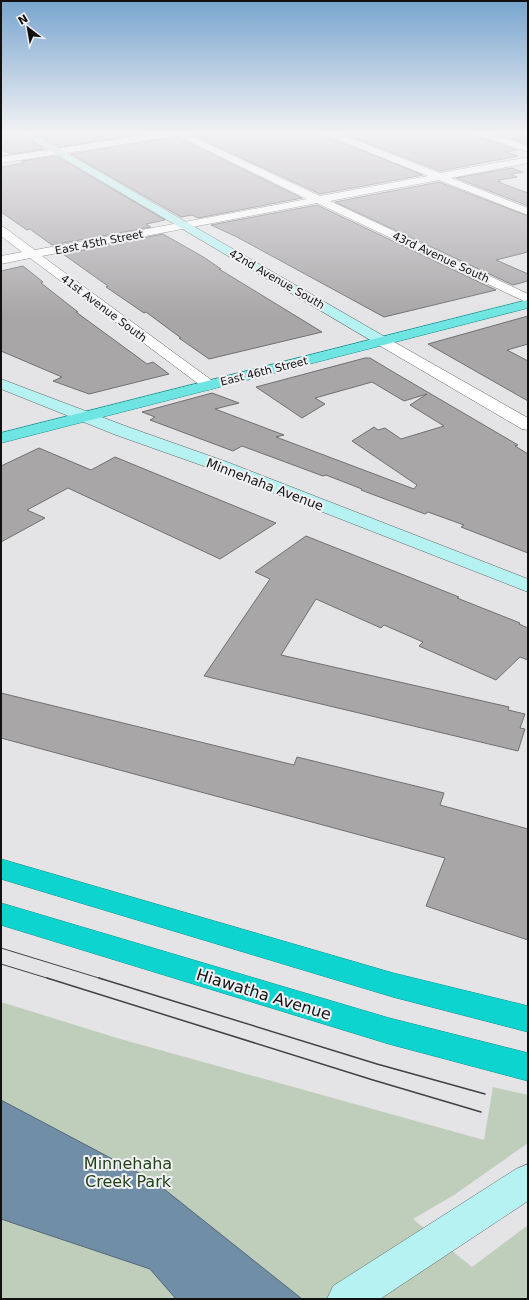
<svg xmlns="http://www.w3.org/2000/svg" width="529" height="1300" font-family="'DejaVu Sans',sans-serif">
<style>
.green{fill:#becebb}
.water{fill:#708ea6;stroke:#54687a}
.building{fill:#a9a6a8;stroke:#716f71}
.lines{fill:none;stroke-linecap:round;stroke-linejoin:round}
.street-casing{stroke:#626164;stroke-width:1}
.secondary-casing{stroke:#626164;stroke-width:1}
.primary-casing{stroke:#0e908d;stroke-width:1}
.highway-casing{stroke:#0e908d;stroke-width:1}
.street{fill:#fff;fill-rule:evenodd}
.secondary{fill:#b6f2f1;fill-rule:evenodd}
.primary{fill:#6ee5e2;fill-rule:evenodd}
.highway{fill:#0dd4cf;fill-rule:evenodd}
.tram-far1{stroke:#424244;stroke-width:1}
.tram{stroke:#424244;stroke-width:1.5}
.labels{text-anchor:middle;stroke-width:4;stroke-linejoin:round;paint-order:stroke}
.far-street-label{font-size:11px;fill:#111112;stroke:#f1f1f4}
.street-label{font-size:13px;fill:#111112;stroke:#f1f1f4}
.near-street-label{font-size:16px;fill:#111112;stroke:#f1f1f4}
.near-park-label{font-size:16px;fill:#204218;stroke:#f1f1f4}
</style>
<rect width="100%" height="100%" fill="#e4e3e6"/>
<polygon class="green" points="1,1002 117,1038 484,1140 493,1087 528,1095 528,1143 454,1195 413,1219 472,1267 528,1225 528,1299 1,1299"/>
<polygon class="water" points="1,1100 154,1181 302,1299 176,1299 150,1269 1,1219"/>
<g class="building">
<polygon points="1,134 21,134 44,149 10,154 1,149"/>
<polygon points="37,134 143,134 59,147"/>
<polygon points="190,134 326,134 328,137 423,175 320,194"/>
<polygon points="344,134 477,134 480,137 517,150 507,152 518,156 440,171"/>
<polygon points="496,134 528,134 528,144"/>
<polygon points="175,136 302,198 198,218 192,215 181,217 71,154 170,138"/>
<polygon points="56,156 165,220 146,224 151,227 52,245 30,229 27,230 1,212 1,167 24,163 21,161"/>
<polygon points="512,168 523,172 511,174 517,177 498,180 501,182 498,182 528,193 528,206 456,178"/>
<polygon points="439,182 528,216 528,252 496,260 528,274 528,281 513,285 335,202"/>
<polygon points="317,205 496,290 384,317 237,237 211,225"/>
<polygon points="163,234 205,258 221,269 219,269 322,332 209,359 179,338 181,338 146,312 144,313 106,287 108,286 63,254"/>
<polygon points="23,266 43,282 41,283 78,312 76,312 147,364 153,362 169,374 89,394 53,381 62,377 1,351 1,271"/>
<polygon points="528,316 528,344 507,350 528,361 528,401 428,344"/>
<polygon points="365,358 370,358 395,373 518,445 515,446 528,454 528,553 461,527 464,525 428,512 425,514 361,490 362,489 326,475 323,476 242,446 233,451 150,420 155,417 142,412 212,393 239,403 215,409 284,435 276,437 414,489 417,485 352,441 374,427 378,430 385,428 401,439 444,426 410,405 427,394 404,401 372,382 315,398 325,404 302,418 256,387"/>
<polygon points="39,448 91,470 115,457 276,523 220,559 68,488 27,510 45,518 1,542 1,466"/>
<polygon points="306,536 459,597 457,598 520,623 519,624 528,628 528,660 520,657 496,680 419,646 423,642 384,625 381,628 316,599 281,655 509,707 508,710 525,714 520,728 525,729 518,751 204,676 270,579 255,572"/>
<polygon points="1,693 294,765 297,757 444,793 440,805 528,829 528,940 426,906 445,858 1,738"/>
</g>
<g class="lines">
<defs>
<g id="street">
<polygon points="152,134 175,134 170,137 1,163 1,157"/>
<polygon points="175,134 187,134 320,196 428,176 329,136 327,134 340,134 440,173 528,157 528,163 451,178 528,208 528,215 439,180 330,201 528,294 528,303 317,203 42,256 214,382 217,385 214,388 209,390 204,388 30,258 1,264 1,256 22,252 1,236 1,226 5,228 35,250 307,199"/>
<polygon points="478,134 492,134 528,146 528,152 480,136"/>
<polygon points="382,337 387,338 528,418 528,430 522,429 377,344 375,341 377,338"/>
</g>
<g id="secondary">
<polygon points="22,134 34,134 387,338 389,341 387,344 382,345 377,344"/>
<polygon points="1,379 128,427 227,462 528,579 528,592 215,470 116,435 1,389"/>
<polygon points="528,1164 528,1201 380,1299 327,1299 333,1286 516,1169"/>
</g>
<polygon id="primary" points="528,300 528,308 1,443 1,433"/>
<g id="highway">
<polygon points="1,859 393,973 528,1006 528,1032 393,997 1,879"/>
<polygon points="1,903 389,1018 528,1053 528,1081 389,1044 1,925"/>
</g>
</defs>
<use href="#street" class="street-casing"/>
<use href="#secondary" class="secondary-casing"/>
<use href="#primary" class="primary-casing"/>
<use href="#highway" class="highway-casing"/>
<use href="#street" class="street"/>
<use href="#secondary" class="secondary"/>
<use href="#primary" class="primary"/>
<use href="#highway" class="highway"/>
<g class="tram-far1">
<polyline points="1,948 102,979"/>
<polyline points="1,964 50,979"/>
</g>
<g class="tram">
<polyline points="47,978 373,1080 481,1112"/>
<polyline points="99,978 377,1064 485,1094"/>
</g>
</g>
<linearGradient id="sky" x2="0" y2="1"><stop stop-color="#78a5ce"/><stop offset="0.42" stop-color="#f3f2f4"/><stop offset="1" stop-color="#f3f2f4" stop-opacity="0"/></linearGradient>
<rect width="529" height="316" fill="url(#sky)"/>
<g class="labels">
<g class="far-street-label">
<text transform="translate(99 242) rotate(-11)" y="4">East 45th Street</text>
<text transform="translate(441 257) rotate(25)" y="4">43rd Avenue South</text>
<text transform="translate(277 279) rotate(30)" y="4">42nd Avenue South</text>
<text transform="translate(104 308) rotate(37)" y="4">41st Avenue South</text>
<text transform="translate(264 371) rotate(-14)" y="4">East 46th Street</text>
</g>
<g class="street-label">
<text transform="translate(265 484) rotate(21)" y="5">Minnehaha Avenue</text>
</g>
<g class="near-street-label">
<text transform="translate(264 994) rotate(17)" y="6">Hiawatha Avenue</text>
</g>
<g class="near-park-label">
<text x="128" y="1169">Minnehaha<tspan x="128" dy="18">Creek Park</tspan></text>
</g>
</g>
<rect width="529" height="1300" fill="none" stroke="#111112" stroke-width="4"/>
<g transform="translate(28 28) rotate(329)" stroke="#f1f1f4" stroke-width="3" paint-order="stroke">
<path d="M0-3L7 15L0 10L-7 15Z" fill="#111112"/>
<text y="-6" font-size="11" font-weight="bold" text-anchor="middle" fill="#111112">N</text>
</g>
</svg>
